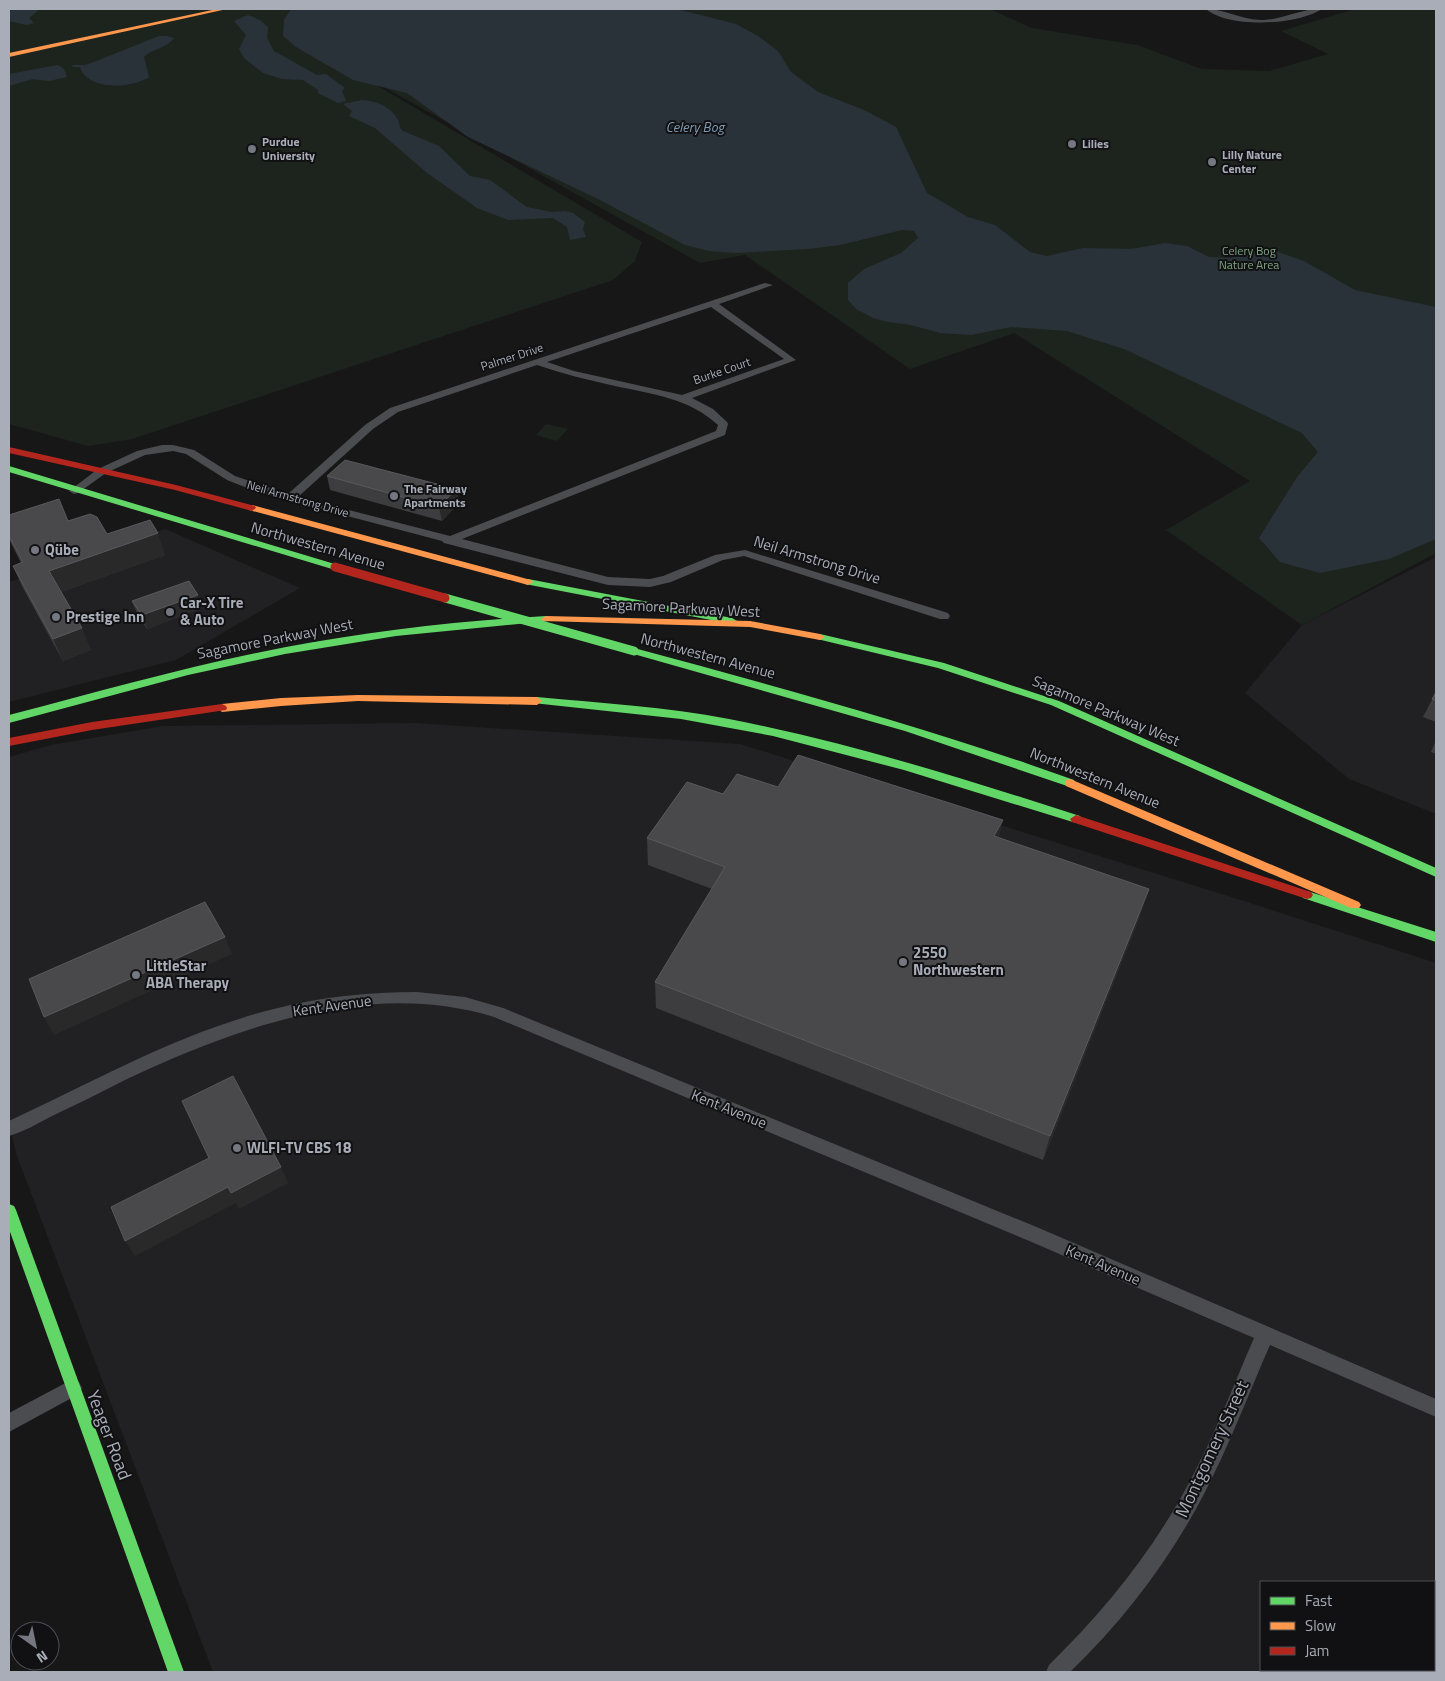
<svg xmlns="http://www.w3.org/2000/svg" width="1445" height="1681" font-family="'Titillium Web',sans-serif">
<style>
.built{fill:#212123;fill-rule:evenodd}
.green{fill:#1d241e}
.water{fill:#2a3239}
.lines{fill:none;stroke-linecap:round;stroke-linejoin:round}
.street{fill:#4b4c50;fill-rule:evenodd}
.fast{fill:#63d668;fill-rule:evenodd}
.slow{fill:#ff974d;fill-rule:evenodd}
.jam{fill:#b3261e;fill-rule:evenodd}
.fast-bridge{stroke:#63d668;stroke-width:9}
.jam-bridge{stroke:#b3261e;stroke-width:9}
.wall{fill:#3d3d3f}
.shaded-wall{fill:#29292a}
.building{fill:#49494c;stroke:#58595d}
.poi-dot{fill:#757880;stroke:#111113;stroke-width:2}
.labels{text-anchor:middle;stroke-width:4;stroke-linejoin:round;paint-order:stroke}
.far-poi-label{font-size:12px;font-weight:bold;fill:#a8adb8;stroke:#111113;text-anchor:start}
.far-park-label{font-size:12px;fill:#7fa381;stroke:#111113}
.far-street-label{font-size:12px;fill:#a8adb8;stroke:#111113}
.far-water-label{font-size:14px;font-style:italic;fill:#7f9bb3;stroke:#111113}
.street-label{font-size:15px;fill:#a8adb8;stroke:#111113}
.poi-label{font-size:15px;font-weight:bold;fill:#a8adb8;stroke:#111113;text-anchor:start}
.near-street-label{font-size:18px;fill:#a8adb8;stroke:#111113}
</style>
<rect width="100%" height="100%" fill="#171717"/>
<g class="built">
<polygon points="165,529 300,588 176,660 9,702 9,582"/>
<polygon points="1436,557 1436,814 1349,779 1245,693 1302,625"/>
<path d="M415 723 740 744 1244 901 1436 963V1672H213L17 1156 9 1125V757L51 745 163 726ZM1261 1582H1434V1670H1261Z"/>
</g>
<g class="green">
<polygon points="9,9 990,9 1032,28 1137,45 1202,69 1269,71 1328,54 1281,31 1355,9 1436,9 1436,553 1302,625 1166,530 1250,481 1014,333 910,369 745,255 700,263 317,50 642,242 635,261 613,280 132,439 88,446 9,424"/>
<polygon points="546,424 568,429 557,441 536,435"/>
</g>
<g class="water">
<polygon points="12,9 40,9 29,18 34,23 27,25 9,21 9,13"/>
<polygon points="291,9 677,9 736,24 758,36 778,51 791,72 818,92 864,110 896,127 927,193 968,217 995,225 1030,252 1047,256 1083,248 1131,249 1165,243 1187,246 1209,257 1230,258 1247,253 1275,251 1304,261 1355,290 1436,307 1436,539 1389,559 1320,573 1280,562 1259,538 1297,477 1318,452 1302,433 1124,349 1067,331 1011,327 971,335 940,333 911,325 888,322 873,318 856,309 848,300 848,283 864,269 901,253 918,238 914,231 902,230 840,245 807,249 735,253 709,251 685,245 600,200 468,137 407,93 353,80 296,47 283,36 284,20"/>
<polygon points="248,15 260,20 268,27 267,38 274,51 317,75 326,74 345,88 342,91 346,101 338,103 318,93 318,90 303,80 282,79 263,73 244,58 239,49 246,35 234,21"/>
<path d="M159 36H167L174 38C166 49 153 48 144 57L149 77C131 89 88 91 80 67H73L72 65H85L94 62Z"/>
<polygon points="58,65 64,69 67,77 49,81 33,79 9,86 9,74"/>
<path d="M362 100C376 101 392 107 398 120 400 125 399 128 403 131L439 146 470 176 490 180 527 207 552 212 565 211 573 213 585 222 583 229 586 237 570 240 567 227 553 218 508 220 477 208 427 173 375 128 349 116 352 111 343 104Z"/>
</g>
<g class="lines">
<g class="street">
<path d="M1206 9C1226 9 1243 21 1264 20 1284 19 1303 8 1322 9 1298 25 1229 29 1206 9Z"/>
<path d="M765 283 773 285 719 304 796 360 692 398 713 409 727 422 728 424 725 435 462 539 608 577 650 579 663 576 715 555 745 550 948 613 950 616 948 619H940L744 556 723 560 671 582 650 587 608 585 444 543 442 541 260 493 227 480 186 454 173 451 145 455 106 473 78 493 74 494 69 491 98 469 137 451 162 445H173L194 450 235 476 288 494 365 425 390 408ZM711 307 784 359 682 395 574 371 547 362ZM537 365C563 374 589 380 615 386 652 394 689 398 718 425L716 431 450 536 298 497 373 429 398 412Z"/>
<path d="M417 992 465 997 503 1008 1039 1228 1436 1399V1417L1270 1345C1248 1395 1229 1446 1204 1494 1169 1561 1124 1620 1070 1672H1046L1049 1665C1105 1610 1153 1551 1190 1481 1215 1435 1233 1386 1254 1338L1027 1240 494 1017C370 979 237 1027 125 1080 100 1093 75 1105 50 1117 37 1124 23 1132 9 1136V1121C95 1081 181 1032 274 1009 320 997 369 992 417 992Z"/>
<polygon points="73,1379 79,1382 82,1388 79,1394 9,1432 9,1413"/>
</g>
<g class="fast">
<polygon points="9,466 338,565 340,567 338,569 332,569 9,472"/>
<polygon points="528,579 732,618 737,621 732,624 525,584 525,580"/>
<path d="M546 616 551 619 549 621 396 636 285 654 188 675 9 723V715C101 691 192 665 286 647 372 631 459 621 546 616Z"/>
<polygon points="820,634 944,663 1059,701 1436,868 1436,877 1051,705 938,668 817,639 815,637"/>
<path d="M634 648C782 688 930 728 1074 780L1075 783 1070 787 905 731 630 653 629 651 630 649Z"/>
<path d="M537 697C601 703 666 707 729 719 848 742 965 779 1080 816L1082 819 1076 823 904 770 773 736 681 719 533 703 532 701Z"/>
<polygon points="1307,891 1436,932 1436,942 1303,898 1301,895 1303,892"/>
<polygon points="9,1204 14,1206 16,1210 184,1672 168,1672 9,1229"/>
</g>
<g class="slow">
<polygon points="217,9 227,9 9,57 9,53"/>
<polygon points="252,505 531,580 533,582 528,585 249,510 248,508"/>
<polygon points="546,616 750,621 820,634 825,637 820,640 750,627 543,621 541,619"/>
<polygon points="358,695 537,697 542,701 537,705 358,701 281,706 222,712 217,708 222,704 281,698"/>
<polygon points="1070,779 1359,902 1361,905 1359,908 1351,908 1066,786 1065,783 1066,780"/>
</g>
<g class="jam">
<polygon points="9,447 176,485 255,506 256,508 252,511 175,490 9,453"/>
<polygon points="222,704 226,706 227,708 226,710 92,730 9,746 9,738 92,722"/>
<polygon points="1076,815 1311,892 1313,895 1311,898 1307,899 1072,822 1070,819"/>
</g>
<polyline class="fast-bridge" points="445,598 634,651"/>
<polyline class="jam-bridge" points="335,567 445,598"/>
</g>
<g class="wall">
<polygon points="327,476 456,489 459,503 442,521 330,490"/>
<polygon points="9,515 68,521 165,555 61,592 91,650 63,661 23,588 13,566 21,563 9,539"/>
<polygon points="132,601 202,608 147,629 138,615"/>
<polygon points="1436,692 1436,722 1423,717"/>
<polygon points="1436,740 1436,754 1431,752"/>
<polygon points="778,787 999,838 1140,916 1043,1160 656,1008 655,982 712,889 648,865 647,838"/>
</g>
<g class="shaded-wall">
<polygon points="456,489 459,503 442,521 439,507"/>
<polygon points="158,533 165,555 58,593 49,571"/>
<polygon points="198,595 202,608 147,629 142,615"/>
<polygon points="82,628 91,650 63,661 53,639"/>
<polygon points="1003,820 997,847 994,836"/>
<polygon points="1149,889 1140,916 1043,1160 1050,1136"/>
<polygon points="225,937 232,954 54,1035 44,1017"/>
<polygon points="281,1167 288,1183 239,1209 236,1203 135,1256 125,1241 228,1187"/>
</g>
<g class="building">
<polygon points="345,460 456,489 439,507 327,476"/>
<polygon points="59,499 68,521 90,514 97,517 107,534 150,520 158,533 49,571 82,628 53,639 13,566 23,562 9,536 9,515"/>
<polygon points="189,581 198,595 142,615 132,601"/>
<polygon points="1436,692 1436,701 1432,699"/>
<polygon points="798,755 1003,820 994,836 1149,889 1050,1136 655,982 725,867 647,838 687,782 723,794 737,774 778,787"/>
<polygon points="205,902 225,937 44,1017 29,979"/>
<polygon points="233,1076 281,1167 231,1193 228,1187 125,1241 111,1207 209,1158 182,1101"/>
</g>
<g class="poi-dot">
<circle cx="1072" cy="144" r="5"/>
<circle cx="252" cy="149" r="5"/>
<circle cx="1212" cy="162" r="5"/>
<circle cx="394" cy="496" r="5"/>
<circle cx="35" cy="550" r="5"/>
<circle cx="170" cy="612" r="5"/>
<circle cx="56" cy="617" r="5"/>
<circle cx="903" cy="962" r="5"/>
<circle cx="136" cy="975" r="5"/>
<circle cx="237" cy="1148" r="5"/>
</g>
<g class="labels">
<g class="far-poi-label">
<text x="262" y="146">Purdue<tspan x="262" dy="14">University</tspan></text>
<text x="1082" y="148">Lilies</text>
<text x="1222" y="159">Lilly Nature<tspan x="1222" dy="14">Center</tspan></text>
<text x="404" y="493">The Fairway<tspan x="404" dy="14">Apartments</tspan></text>
</g>
<g class="far-park-label">
<text x="1249" y="255">Celery Bog<tspan x="1249" dy="14">Nature Area</tspan></text>
</g>
<g class="far-street-label">
<text transform="translate(512 357) rotate(-18)" y="4">Palmer Drive</text>
<text transform="translate(722 371) rotate(-19)" y="4">Burke Court</text>
<text transform="translate(298 499) rotate(16)" y="4">Neil Armstrong Drive</text>
</g>
<g class="far-water-label">
<text x="695" y="132">Celery Bog</text>
</g>
<g class="street-label">
<text transform="translate(318 546) rotate(16)" y="5">Northwestern Avenue</text>
<text transform="translate(817 560) rotate(17)" y="5">Neil Armstrong Drive</text>
<text transform="translate(681 608) rotate(3)" y="5">Sagamore Parkway West</text>
<text transform="translate(275 639) rotate(-11)" y="5">Sagamore Parkway West</text>
<text transform="translate(708 656) rotate(15)" y="5">Northwestern Avenue</text>
<text transform="translate(1106 711) rotate(23)" y="5">Sagamore Parkway West</text>
<text transform="translate(1095 778) rotate(22)" y="5">Northwestern Avenue</text>
<text transform="translate(332 1006) rotate(-8)" y="5">Kent Avenue</text>
<text transform="translate(729 1109) rotate(22)" y="5">Kent Avenue</text>
<text transform="translate(1103 1265) rotate(23)" y="5">Kent Avenue</text>
</g>
<g class="poi-label">
<text x="45" y="555">Qübe</text>
<text x="180" y="608">Car-X Tire<tspan x="180" dy="17">&amp; Auto</tspan></text>
<text x="66" y="622">Prestige Inn</text>
<text x="913" y="958">2550<tspan x="913" dy="17">Northwestern</tspan></text>
<text x="146" y="971">LittleStar<tspan x="146" dy="17">ABA Therapy</tspan></text>
<text x="247" y="1153">WLFI-TV CBS 18</text>
</g>
<g class="near-street-label">
<text transform="translate(109 1435) rotate(69)" y="6">Yeager Road</text>
<text transform="translate(1212 1449) rotate(-65)" y="6">Montgomery Street</text>
</g>
</g>
<rect width="1445" height="1681" fill="none" stroke="#a8adb8" stroke-width="20"/>
<rect x="1260" y="1581" width="175" height="90" fill="#111113" stroke="#4d4f55"/>
<rect x="1270" y="1597" width="25" height="8" fill="#63d668" stroke="#4d4f55"/>
<text x="1305" y="1606" font-size="15" fill="#a8adb8">Fast</text>
<rect x="1270" y="1622" width="25" height="8" fill="#ff974d" stroke="#4d4f55"/>
<text x="1305" y="1631" font-size="15" fill="#a8adb8">Slow</text>
<rect x="1270" y="1647" width="25" height="8" fill="#b3261e" stroke="#4d4f55"/>
<text x="1305" y="1656" font-size="15" fill="#a8adb8">Jam</text>
<g transform="translate(35 1646) rotate(147)"><circle r="24" fill="#111113" stroke="#4d4f55"/>
<path d="M0-4L9 19L0 12L-9 19Z" fill="#757880"/>
<text y="-8" font-size="14" font-weight="bold" text-anchor="middle" fill="#a8adb8">N</text>
</g>
</svg>
